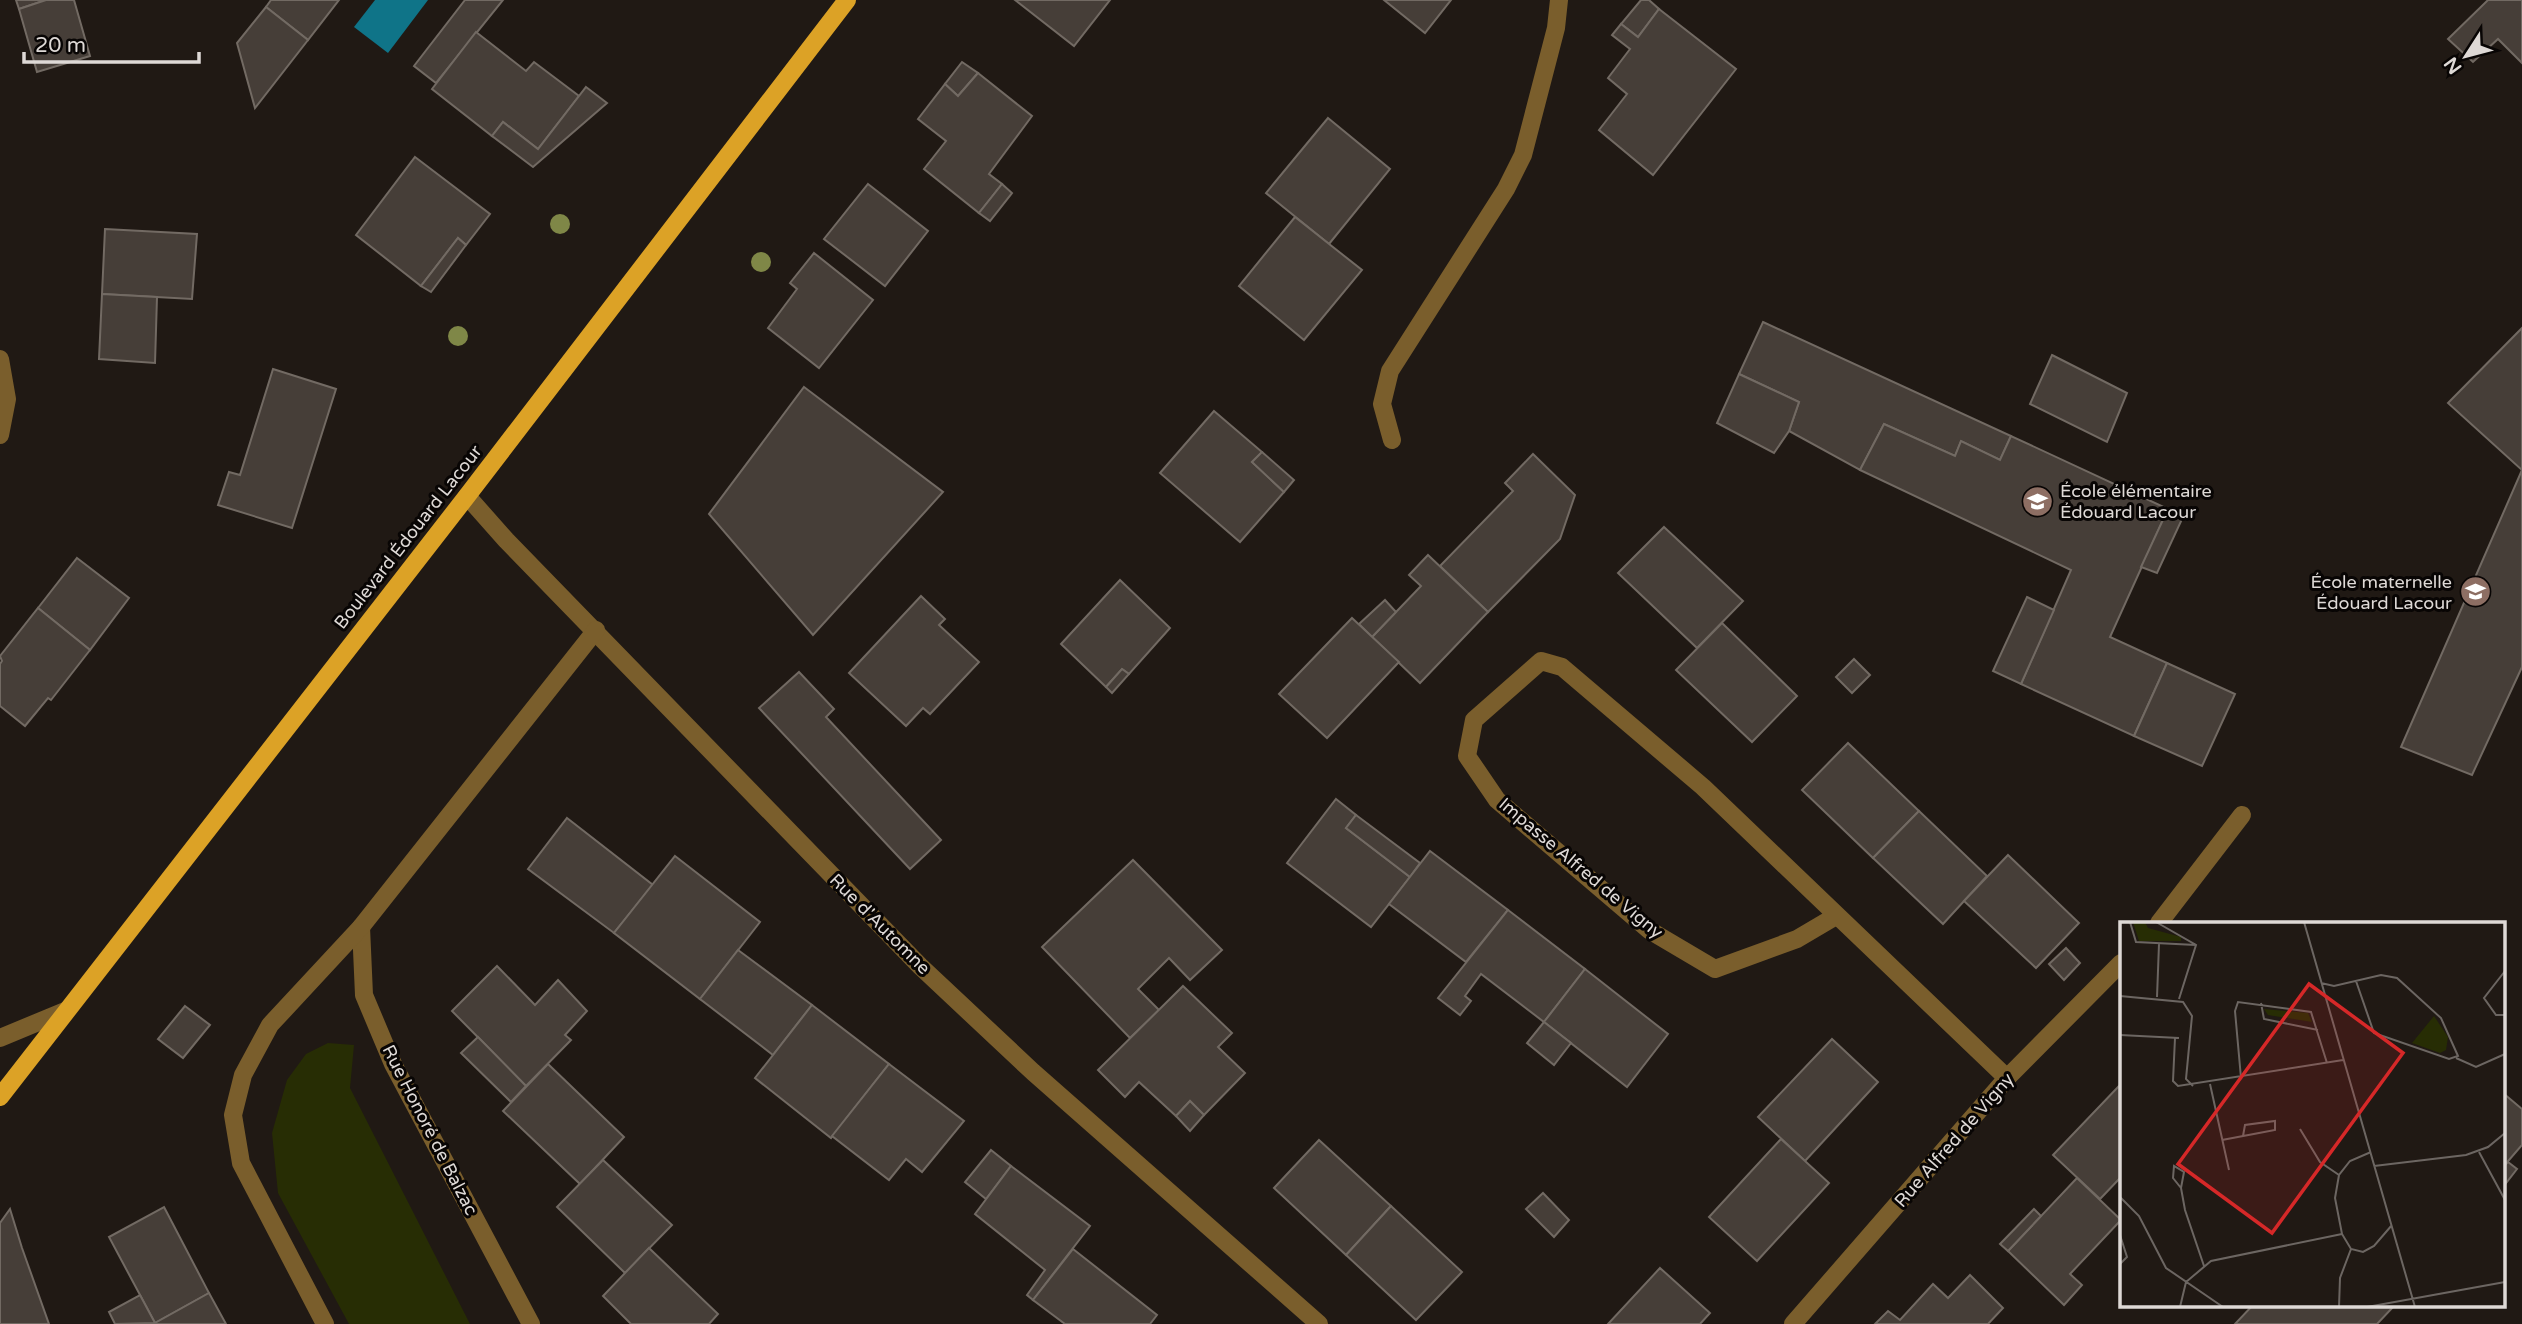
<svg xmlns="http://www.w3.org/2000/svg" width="2522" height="1324" font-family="'Varela Round',sans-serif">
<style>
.green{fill:#272d04}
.water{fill:#0f7488}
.building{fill:#463e38;stroke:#726a63;stroke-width:2}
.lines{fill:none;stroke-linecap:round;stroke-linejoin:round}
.minor{stroke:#7a5e2c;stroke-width:18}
.major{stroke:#dca226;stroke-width:18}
.tree{fill:#7f8747}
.labels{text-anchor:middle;stroke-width:6;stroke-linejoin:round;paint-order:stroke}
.poi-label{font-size:18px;fill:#ded9d6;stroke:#080504;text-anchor:start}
.street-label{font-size:18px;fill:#ded9d6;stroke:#080504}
.inset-road{fill:none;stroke:#6c6662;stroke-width:2}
.view{fill:#d62828;fill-opacity:0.15;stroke:#d62828;stroke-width:3.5}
.inset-edge{fill:none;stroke:#ded9d6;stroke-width:3.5}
</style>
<rect width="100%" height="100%" fill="#201914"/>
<polygon class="green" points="328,1043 354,1045 350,1088 470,1324 349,1324 278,1193 272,1133 287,1080 306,1054"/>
<polygon class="water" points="375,0 428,0 388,53 354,27"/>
<g class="building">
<polygon points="16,0 46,0 19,9"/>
<polygon points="46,0 74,0 90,56 37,72 19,9"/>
<polygon points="271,0 339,0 308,40 266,7"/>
<polygon points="465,0 503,0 436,83 414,66"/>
<polygon points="1015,0 1110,0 1074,46"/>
<polygon points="1384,0 1451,0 1425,33"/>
<polygon points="1641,0 1649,0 1659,9 1638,37 1621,24"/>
<polygon points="2488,0 2522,0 2522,63 2498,39 2473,62 2448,39"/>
<polygon points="266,7 308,40 255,108 237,43"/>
<polygon points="1659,9 1736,69 1653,175 1599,130 1627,94 1608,78 1630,49 1612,35 1621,24 1638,37"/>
<polygon points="476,32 526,71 534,62 579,96 538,149 503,122 492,136 432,89"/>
<polygon points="962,62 978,73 958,96 945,84"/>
<polygon points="978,73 1032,116 989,174 1002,184 979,213 924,169 946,141 918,119 945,84 958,96"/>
<polygon points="586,87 607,103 533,167 492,136 503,122 538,149"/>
<polygon points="1328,118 1390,169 1329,244 1266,193"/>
<polygon points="415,157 490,214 466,245 458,238 421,286 356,235"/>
<polygon points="868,184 928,231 885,286 824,239"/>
<polygon points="1002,184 1012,193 990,221 979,213"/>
<polygon points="1295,217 1362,270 1304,340 1239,286"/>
<polygon points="105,229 197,234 192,299 102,294"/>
<polygon points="458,238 466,245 431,292 421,286"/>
<polygon points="814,253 873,300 819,368 768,328 797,289 790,283"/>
<polygon points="102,294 157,297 155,363 99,359"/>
<polygon points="1763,322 2011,436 2000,460 1961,441 1955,456 1884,424 1860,470 1789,431 1799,402 1739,374"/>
<polygon points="2522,328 2522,667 2472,775 2401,747 2522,470 2448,403"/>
<polygon points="2052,355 2127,393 2107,442 2030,404"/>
<polygon points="273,369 336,389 292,528 218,505 229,472 240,475"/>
<polygon points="1739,374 1799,402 1789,431 1774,453 1717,423"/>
<polygon points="804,387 943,492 813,635 709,514"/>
<polygon points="1214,411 1262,452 1252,462 1284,492 1240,542 1160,473"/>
<polygon points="1884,424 1955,456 1961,441 2000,460 2011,436 2168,509 2110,637 2167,663 2134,736 2021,684 2071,570 1860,470"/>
<polygon points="1262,452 1294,480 1284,492 1252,462"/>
<polygon points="1533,454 1575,495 1560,539 1488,612 1440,566 1513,491 1505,483"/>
<polygon points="2168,509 2183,517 2157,573 2141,567"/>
<polygon points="1664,527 1743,601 1697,648 1618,573"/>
<polygon points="1428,555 1488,612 1420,683 1372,637 1421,586 1409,575"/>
<polygon points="77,558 129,598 90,650 38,608"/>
<polygon points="1120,580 1170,628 1129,674 1122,669 1106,687 1061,644"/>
<polygon points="921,596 945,619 939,625 979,662 930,714 923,708 906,726 849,673"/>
<polygon points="2027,597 2054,610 2021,684 1993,671"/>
<polygon points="1385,600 1396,612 1372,637 1359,624"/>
<polygon points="38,608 90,650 51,700 48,698 25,726 0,706 0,664 2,661 0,656"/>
<polygon points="1352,618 1399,662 1327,738 1279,694"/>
<polygon points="1722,623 1797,696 1752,742 1676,670"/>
<polygon points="1854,659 1870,675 1852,693 1836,677"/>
<polygon points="2167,663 2235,694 2202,766 2134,736"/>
<polygon points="1122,669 1129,674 1112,693 1106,687"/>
<polygon points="799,672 834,709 826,717 941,840 910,869 759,708"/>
<polygon points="1848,743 1919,811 1873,858 1802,790"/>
<polygon points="1336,799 1356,815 1346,828 1410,877 1371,927 1287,863"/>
<polygon points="1919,811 1987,876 1943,924 1873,858"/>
<polygon points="1356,815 1420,863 1410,877 1346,828"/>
<polygon points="567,818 653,885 614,933 528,869"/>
<polygon points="1430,851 1508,910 1466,962 1389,904"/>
<polygon points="2008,855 2079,923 2036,968 1964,901"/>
<polygon points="675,856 760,922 700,999 614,933"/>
<polygon points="1133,860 1222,950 1190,980 1169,958 1138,989 1159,1010 1130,1038 1042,947"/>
<polygon points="1508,910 1585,969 1544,1022 1481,974 1465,996 1471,1001 1460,1015 1438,998"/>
<polygon points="2066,948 2080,963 2064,980 2049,964"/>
<polygon points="738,950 812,1005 773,1055 700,999"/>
<polygon points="497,966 535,1005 558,980 587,1011 565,1035 571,1040 526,1086 452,1011"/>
<polygon points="1585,969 1668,1034 1627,1087 1544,1022"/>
<polygon points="1183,986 1232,1033 1218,1047 1245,1073 1204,1115 1190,1101 1176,1116 1139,1082 1125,1097 1098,1070"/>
<polygon points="812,1005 889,1064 831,1138 755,1078"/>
<polygon points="185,1006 210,1025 183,1058 158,1039"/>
<polygon points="1544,1022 1571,1043 1554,1065 1527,1043"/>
<polygon points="478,1037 526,1086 511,1102 461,1053"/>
<polygon points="1832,1039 1878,1082 1805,1161 1758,1117"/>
<polygon points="548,1064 624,1137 580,1184 503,1111"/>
<polygon points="889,1064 964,1121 922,1172 906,1159 889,1180 832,1136"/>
<polygon points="2119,1086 2121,1088 2121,1177 2100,1199 2053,1155"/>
<polygon points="2503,1093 2522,1109 2522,1145 2503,1167"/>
<polygon points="1190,1101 1204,1115 1190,1131 1176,1116"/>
<polygon points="1781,1139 1829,1183 1757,1261 1709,1217"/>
<polygon points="1319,1140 1391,1206 1346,1255 1274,1188"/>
<polygon points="991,1150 1011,1166 986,1199 965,1182"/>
<polygon points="603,1160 672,1225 625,1273 557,1207"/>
<polygon points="2508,1162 2517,1169 2503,1187 2503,1167"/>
<polygon points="1011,1166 1090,1226 1033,1300 1027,1295 1045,1270 975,1214"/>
<polygon points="2077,1178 2121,1220 2070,1274 2082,1285 2064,1305 2008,1251"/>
<polygon points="1543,1193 1569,1220 1554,1237 1526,1209"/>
<polygon points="1391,1206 1462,1272 1416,1320 1346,1255"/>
<polygon points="164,1207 209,1293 155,1323 109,1237"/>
<polygon points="10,1209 22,1248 49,1324 0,1324 0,1223"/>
<polygon points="2034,1209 2041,1216 2008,1251 2000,1244"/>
<polygon points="649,1248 718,1314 709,1324 631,1324 603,1296"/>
<polygon points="1073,1249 1157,1315 1150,1324 1065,1324 1033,1300"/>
<polygon points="1660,1268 1710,1313 1700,1324 1608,1324"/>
<polygon points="1970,1275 2003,1308 1988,1324 1875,1324 1888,1311 1900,1320 1933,1284 1948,1298"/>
<polygon points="209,1293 226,1324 156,1324 155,1323"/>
<polygon points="140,1295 155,1323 115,1324 109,1312"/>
<polygon points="2253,1305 2395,1305 2377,1324 2235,1324"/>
</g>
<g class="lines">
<g class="minor">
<polyline points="0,359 7,399 0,435"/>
<polyline points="1392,440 1382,404 1390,371 1506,189 1523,155 1556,28 1559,0"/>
<polyline points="467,496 506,540 920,966 1033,1072 1319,1324"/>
<polyline points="1836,916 1797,939 1715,969 1649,930 1497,800 1467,756 1474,720 1541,661 1562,667 1703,787 2007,1078"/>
<polyline points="2159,923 2242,815"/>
<polyline points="361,927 364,995 393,1064 531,1324"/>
<polyline points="0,1038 65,1011"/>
<polyline points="325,1324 241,1163 233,1115 243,1075 270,1025 361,927 596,630"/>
<polyline points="1793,1324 2007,1078 2121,963"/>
</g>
<polyline class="major" points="0,1097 467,496 847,0"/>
</g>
<g class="tree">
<circle cx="560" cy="224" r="10"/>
<circle cx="761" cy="262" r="10"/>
<circle cx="458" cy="336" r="10"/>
</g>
<defs>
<symbol id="school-disc" viewBox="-11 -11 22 22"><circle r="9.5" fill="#8d6e63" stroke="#080504"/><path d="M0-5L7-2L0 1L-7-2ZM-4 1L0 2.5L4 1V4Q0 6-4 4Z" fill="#fff"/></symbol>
</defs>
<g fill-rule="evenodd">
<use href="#school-disc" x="2020" y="484" width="35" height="35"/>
<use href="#school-disc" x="2458" y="574" width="35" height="35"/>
</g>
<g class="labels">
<g class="poi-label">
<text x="2060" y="497">École élémentaire<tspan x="2060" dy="21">Édouard Lacour</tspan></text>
<text x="2452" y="588" text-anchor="end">École maternelle<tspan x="2452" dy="21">Édouard Lacour</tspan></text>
</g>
<g class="street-label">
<text transform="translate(408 537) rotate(-52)" y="6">Boulevard Édouard Lacour</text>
<text transform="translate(1581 868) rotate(40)" y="6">Impasse Alfred de Vigny</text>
<text transform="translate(880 924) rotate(45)" y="6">Rue d'Automne</text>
<text transform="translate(430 1130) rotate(63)" y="6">Rue Honoré de Balzac</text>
<text transform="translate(1954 1140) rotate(-49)" y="6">Rue Alfred de Vigny</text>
</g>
</g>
<g transform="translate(2120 922)">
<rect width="385" height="385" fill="#201914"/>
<path d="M13 0H25L28 6 61 15V19H19ZM144 87 188 91 192 100 148 93ZM314 94 328 115 326 128 320 131 292 121Z" fill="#272d04"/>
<path class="inset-road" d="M10 0 16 20 76 23M36 0 76 23 59 77M184 0 295 385M385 49 364 76 376 93H385M201 61 214 64 261 53 277 56 321 96 338 134 329 137 254 111 236 59M0 74 63 80 72 94 66 157 73 164M37 75 39 22M141 81 144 97 198 108M0 113 59 116M55 116 53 159 58 164 223 138M336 136 356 145 385 132M121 156 115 89 118 80 191 90 207 141M90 162 109 248M180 207 200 240 219 253M102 218 139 211 155 208V199L125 203 123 214M251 230 230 239 219 253 215 276 222 312 231 327 243 330 254 324 272 303M359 230 385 278M254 244 346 233 368 225 385 211M61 266 53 256 54 244 64 250 61 266 65 288 84 344M0 275 19 294 46 346 103 385M0 313 7 335 0 342M60 385 66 360 91 339 222 312M219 385 220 356 231 327M247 385 385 360"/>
<path class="view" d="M189 62 283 131 152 311 58 242Z"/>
<rect width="385" height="385" class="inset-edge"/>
</g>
<g transform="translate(2466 56) rotate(234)" stroke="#080504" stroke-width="5" paint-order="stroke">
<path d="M0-5L12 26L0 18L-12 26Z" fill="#ded9d6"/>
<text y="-10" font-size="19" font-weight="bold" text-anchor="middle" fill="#ded9d6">N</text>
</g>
<path d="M24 52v10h175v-10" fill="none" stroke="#ded9d6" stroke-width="3.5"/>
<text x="35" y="52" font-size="21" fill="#ded9d6" stroke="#080504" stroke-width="5" paint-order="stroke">20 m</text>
</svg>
